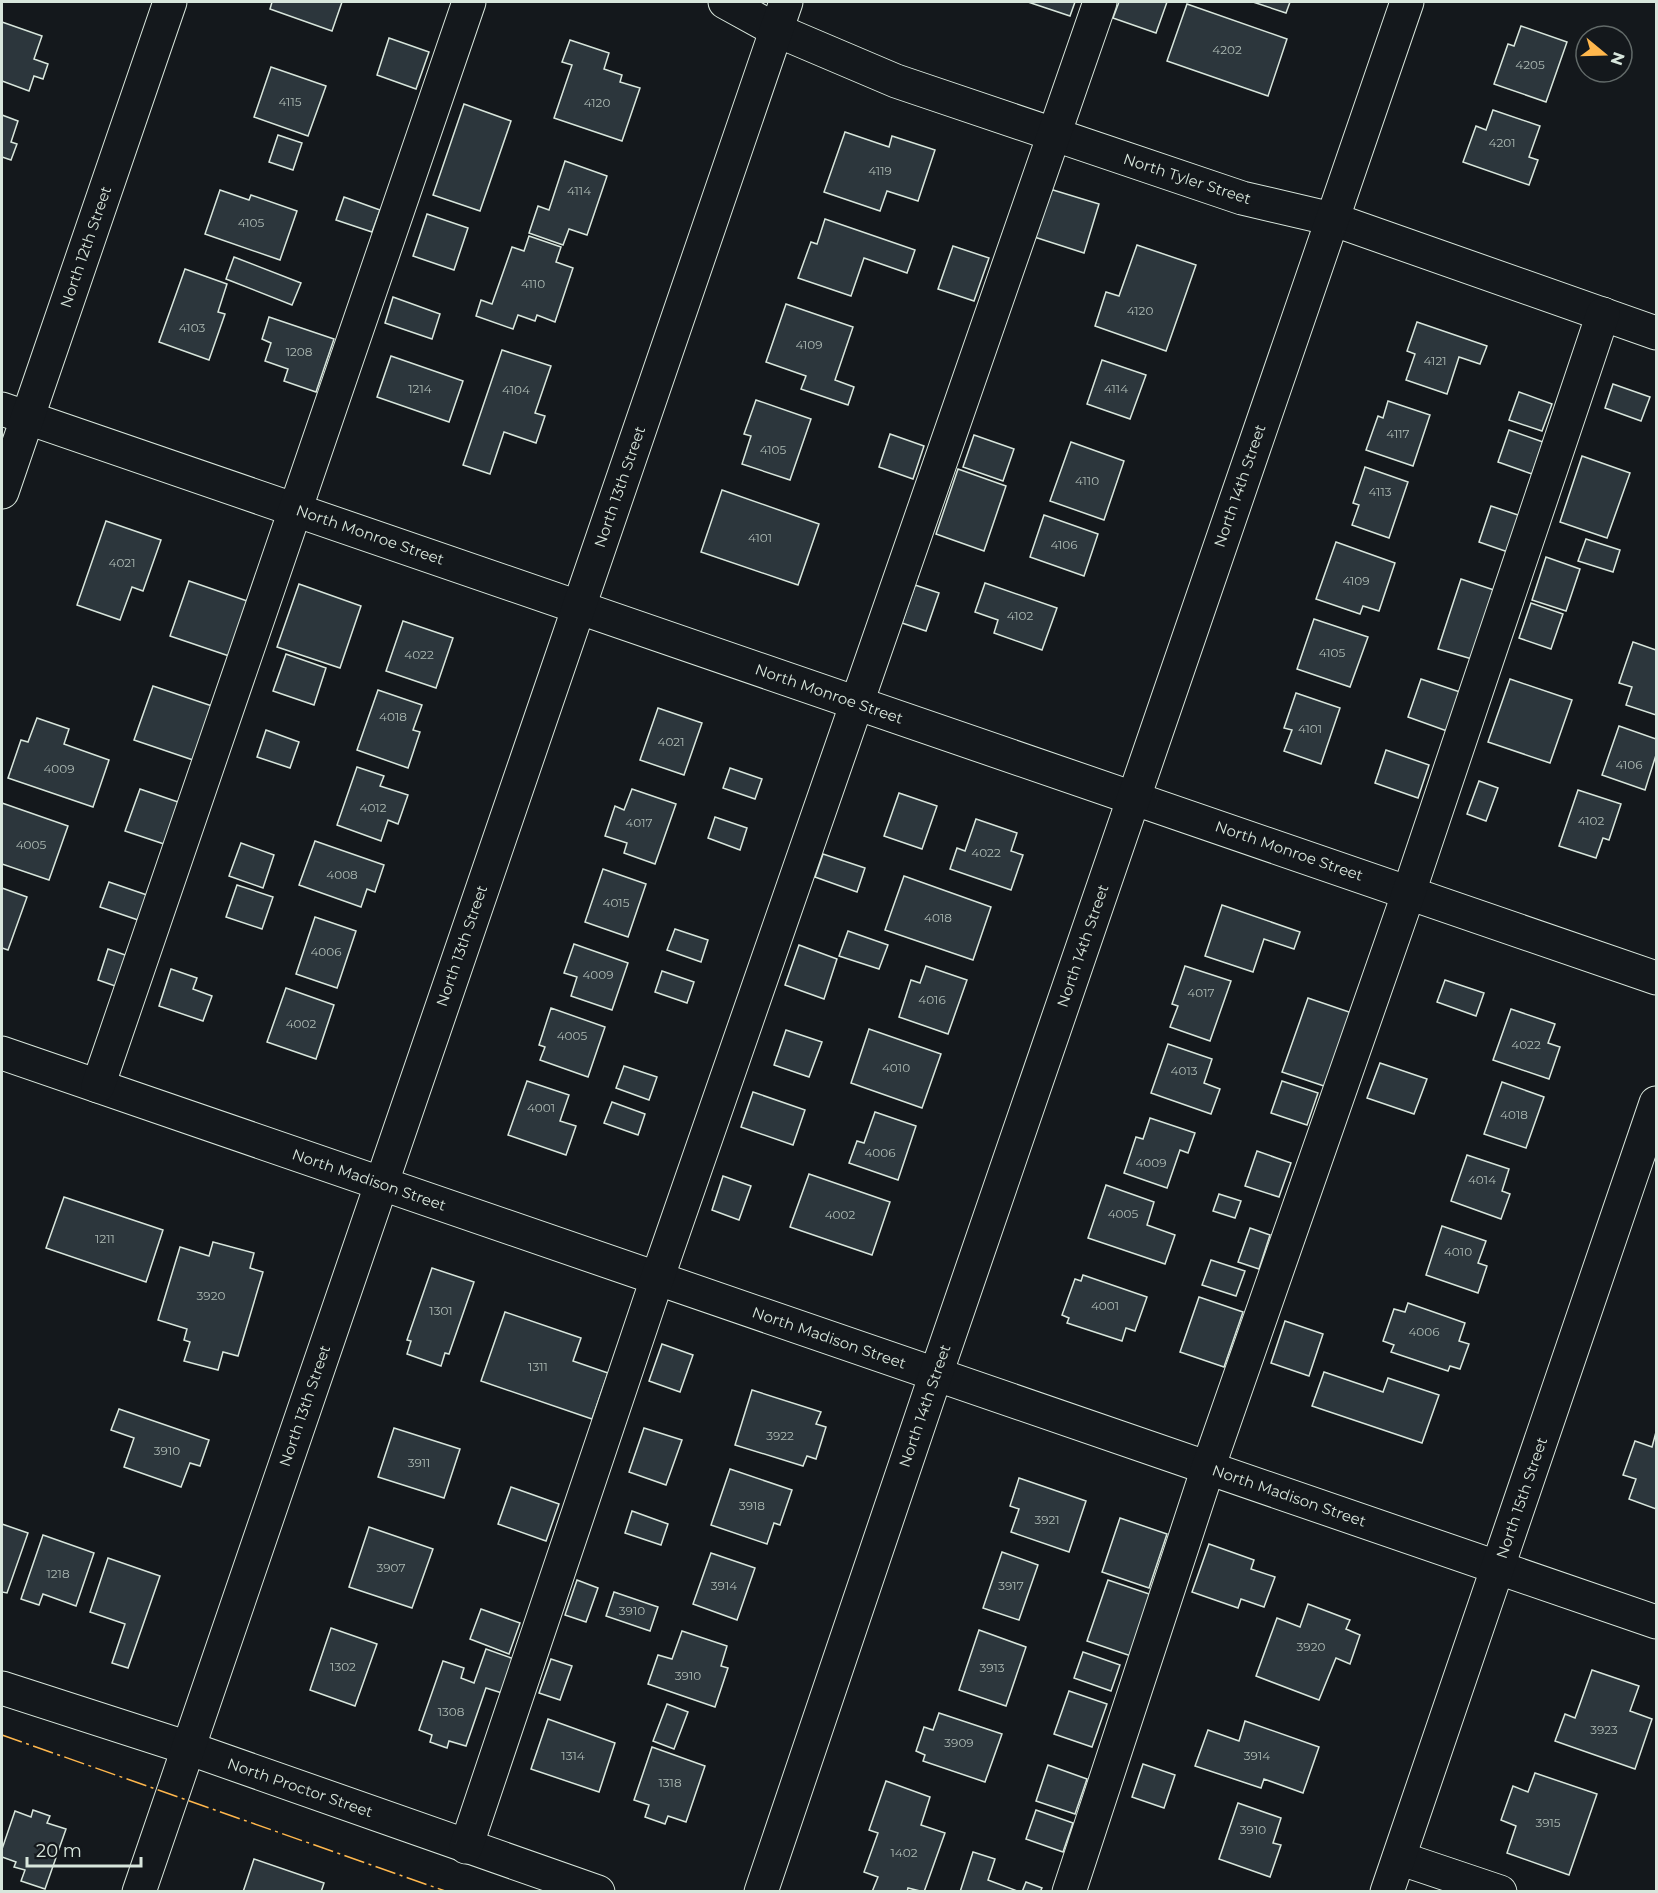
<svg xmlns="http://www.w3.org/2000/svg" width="1658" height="1893" font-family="Montserrat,sans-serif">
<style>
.building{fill:#2c363c;stroke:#d8e6dc;stroke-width:1.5}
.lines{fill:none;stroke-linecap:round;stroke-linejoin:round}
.minor-casing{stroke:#d8e6dc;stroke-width:35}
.minor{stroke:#14181c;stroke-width:33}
.power{stroke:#ffb74d;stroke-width:1.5;stroke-dasharray:21 4.5 3 4.5;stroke-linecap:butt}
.labels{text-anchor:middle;stroke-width:4.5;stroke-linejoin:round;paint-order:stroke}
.number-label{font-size:12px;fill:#adbab4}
.street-label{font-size:15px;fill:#d8e6dc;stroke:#14181c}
</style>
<rect width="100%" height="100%" fill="#14181c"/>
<g class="building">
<polygon points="272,2 342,2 332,31 270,9"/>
<polygon points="1028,2 1075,2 1070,16"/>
<polygon points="1119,2 1167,2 1156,33 1113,18"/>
<polygon points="1253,2 1290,2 1286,13"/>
<polygon points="1187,4 1287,39 1268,96 1167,61"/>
<polygon points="2,22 42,36 34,59 48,64 43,79 34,76 29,91 2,81"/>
<polygon points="1521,26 1567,42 1546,102 1494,84 1508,44 1514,46"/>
<polygon points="389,38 429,52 416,89 377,75"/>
<polygon points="570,40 609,53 604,69 622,75 620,82 640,88 622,141 554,118 572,65 562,62"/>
<polygon points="271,67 326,86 308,136 254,117"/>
<polygon points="464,104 511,121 480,211 433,195"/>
<polygon points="1493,110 1540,126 1529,157 1538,160 1529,185 1463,162 1476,126 1486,130"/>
<polygon points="2,115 18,121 11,142 17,144 11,160 2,157"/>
<polygon points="845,132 889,147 892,136 935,150 918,201 887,191 880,211 824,192"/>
<polygon points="278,135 302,143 293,170 269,162"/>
<polygon points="565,161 607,176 587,235 569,229 563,245 529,233 538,206 549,210"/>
<polygon points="1040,186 1099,204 1084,253 1025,234"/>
<polygon points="220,190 249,200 251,195 297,211 280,260 205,234"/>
<polygon points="344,197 380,210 372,232 336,220"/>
<polygon points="427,214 468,228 454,270 413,256"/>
<polygon points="825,219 915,250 907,273 864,258 851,296 798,278 811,242 817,244"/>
<polygon points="529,236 561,247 556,262 573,268 555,322 537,315 535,321 518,315 513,329 476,316 481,300 492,304 512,247 524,251"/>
<polygon points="1137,245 1196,265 1166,351 1095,326 1106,292 1119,296"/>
<polygon points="953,246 989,258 974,301 938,289"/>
<polygon points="234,257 301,283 292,305 226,279"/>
<polygon points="185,269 227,284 218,312 225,314 209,360 159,342"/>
<polygon points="393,297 440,314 432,339 385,323"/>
<polygon points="786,304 853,327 835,380 854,387 848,405 801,389 806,376 766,362"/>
<polygon points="269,317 334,339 316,392 284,381 288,369 265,361 271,343 262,339"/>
<polygon points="1417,322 1487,346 1480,364 1459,357 1447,394 1406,380 1415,354 1407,351"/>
<polygon points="502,350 551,366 535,413 545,416 536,443 504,432 490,474 463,465"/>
<polygon points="391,356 463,381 449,422 377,397"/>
<polygon points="1102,360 1146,375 1130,419 1087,404"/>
<polygon points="1613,384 1650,397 1641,421 1605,408"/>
<polygon points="1519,392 1552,404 1542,431 1509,420"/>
<polygon points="756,400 811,419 790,480 742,464 751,436 744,434"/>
<polygon points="1388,401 1430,415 1413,466 1366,450 1378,416 1383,418"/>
<polygon points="1509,430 1543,442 1532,474 1498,462"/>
<polygon points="890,434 924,446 913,479 879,467"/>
<polygon points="974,435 1014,449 1003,481 963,467"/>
<polygon points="1071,442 1124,461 1104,520 1050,501"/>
<polygon points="1582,456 1630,473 1607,538 1560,522"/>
<polygon points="1365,467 1408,482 1389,538 1352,525 1359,505 1353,503"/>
<polygon points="958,469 1006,486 984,551 936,534"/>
<polygon points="722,490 819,524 798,585 701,552"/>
<polygon points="1491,506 1521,516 1508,552 1479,542"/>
<polygon points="1044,515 1098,534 1084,576 1030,557"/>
<polygon points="106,521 161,540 143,591 132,587 120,620 77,605"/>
<polygon points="1586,539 1620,550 1613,572 1578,561"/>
<polygon points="1336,542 1395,563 1379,611 1363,606 1360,614 1316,599"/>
<polygon points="1546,557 1580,569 1566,611 1532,600"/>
<polygon points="1461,579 1494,590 1472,659 1438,649"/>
<polygon points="189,581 253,603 235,658 170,636"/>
<polygon points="985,583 1057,608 1042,650 994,633 998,620 975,612"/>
<polygon points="299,584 361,606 340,668 277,647"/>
<polygon points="915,585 939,593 926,631 902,623"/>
<polygon points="1531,603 1563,614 1551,649 1519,638"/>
<polygon points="1314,619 1368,637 1350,687 1297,669"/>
<polygon points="403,621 453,638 436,688 386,671"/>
<polygon points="1633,642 1656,650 1656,715 1626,705 1632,687 1619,683"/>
<polygon points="286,654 326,668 314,705 273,691"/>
<polygon points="1421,679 1460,692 1447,731 1408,717"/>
<polygon points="1510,679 1572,700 1550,763 1488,742"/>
<polygon points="153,686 218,708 199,762 134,740"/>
<polygon points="378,690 422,705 413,730 420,732 408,768 357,750"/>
<polygon points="1296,693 1340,708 1321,764 1284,751 1292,730 1284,728"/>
<polygon points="658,708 702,723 684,775 640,760"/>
<polygon points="37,718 69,729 64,744 109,760 93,807 8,778 21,740 28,742"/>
<polygon points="1619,726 1656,739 1656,755 1645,790 1602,775"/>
<polygon points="266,730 299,742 290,768 257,757"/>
<polygon points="1386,750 1429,765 1418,798 1375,783"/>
<polygon points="357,767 384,776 380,786 408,795 398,824 388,820 381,841 337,825"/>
<polygon points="730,768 762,779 755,799 723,788"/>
<polygon points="1479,781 1498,788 1486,821 1467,814"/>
<polygon points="140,789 181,803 167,845 125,831"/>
<polygon points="632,789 676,804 655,864 624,853 627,843 605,836 615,806 624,810"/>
<polygon points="1578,790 1621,804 1609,840 1603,838 1596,858 1559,846"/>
<polygon points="899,793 937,806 922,849 884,836"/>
<polygon points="2,803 68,826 49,880 2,864"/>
<polygon points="715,817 747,828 740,850 708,838"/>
<polygon points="976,819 1017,833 1011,851 1023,855 1011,890 950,869 957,848 965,851"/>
<polygon points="315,841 384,865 375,892 367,889 361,907 299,885"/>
<polygon points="241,843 274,855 263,888 229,876"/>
<polygon points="823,854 865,868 857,892 815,877"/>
<polygon points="603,869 646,884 628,937 585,922"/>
<polygon points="904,876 991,907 973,960 885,930"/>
<polygon points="109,882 147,895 138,920 100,907"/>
<polygon points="237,885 273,897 262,929 226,917"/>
<polygon points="2,888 27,897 8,950 2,948"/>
<polygon points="1222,905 1300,932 1294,949 1264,939 1253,972 1205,956"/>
<polygon points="315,917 356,931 337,988 296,974"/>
<polygon points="675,929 708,940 701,962 667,950"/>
<polygon points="848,931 888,945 879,969 839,956"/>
<polygon points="574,944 628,963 612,1010 571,996 577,977 564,973"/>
<polygon points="799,945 837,959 824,999 785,985"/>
<polygon points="108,949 131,957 121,988 98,980"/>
<polygon points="926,966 967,980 948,1034 899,1017 911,980 920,983"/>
<polygon points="1185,966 1231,981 1210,1041 1170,1027 1178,1006 1172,1004"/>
<polygon points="171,969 197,978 193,989 212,996 203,1021 159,1006"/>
<polygon points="662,971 694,982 687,1003 655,992"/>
<polygon points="1445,980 1484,993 1476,1016 1437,1002"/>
<polygon points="286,988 334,1005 316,1059 267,1042"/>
<polygon points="1308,998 1352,1013 1327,1087 1282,1072"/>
<polygon points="551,1008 605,1027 588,1077 540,1060 545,1047 539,1045"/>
<polygon points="1511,1009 1555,1024 1548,1043 1560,1047 1549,1079 1493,1060"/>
<polygon points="869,1029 941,1054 922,1108 851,1083"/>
<polygon points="786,1030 822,1042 809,1077 774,1065"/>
<polygon points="1168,1044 1212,1059 1204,1083 1220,1089 1211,1114 1151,1093"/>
<polygon points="1380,1063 1427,1079 1414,1114 1367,1098"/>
<polygon points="624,1066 657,1077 649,1100 616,1088"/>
<polygon points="527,1081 569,1095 560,1121 576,1126 566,1155 508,1135"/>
<polygon points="1282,1081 1318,1093 1307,1125 1271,1113"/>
<polygon points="1502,1082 1544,1097 1526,1148 1484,1134"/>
<polygon points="753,1092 805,1110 793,1145 741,1127"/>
<polygon points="612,1102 645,1114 638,1135 604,1123"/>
<polygon points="875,1112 916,1126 898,1180 849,1163 857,1141 864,1143"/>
<polygon points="1150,1118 1195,1133 1188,1153 1180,1150 1167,1188 1124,1173 1136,1137 1143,1139"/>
<polygon points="1257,1151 1291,1163 1279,1197 1245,1186"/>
<polygon points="1467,1155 1509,1169 1502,1191 1510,1194 1501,1219 1451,1201"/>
<polygon points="809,1174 890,1202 872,1255 790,1227"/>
<polygon points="723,1176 751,1186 739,1220 712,1210"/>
<polygon points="1106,1185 1154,1202 1147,1225 1175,1235 1165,1264 1088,1238"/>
<polygon points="1219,1194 1241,1201 1235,1218 1213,1211"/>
<polygon points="64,1197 163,1230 146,1282 46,1248"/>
<polygon points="1442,1226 1486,1241 1478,1263 1487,1266 1478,1293 1426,1275"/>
<polygon points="1250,1228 1270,1235 1259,1269 1238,1262"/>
<polygon points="213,1242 254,1253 250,1268 263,1272 238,1356 223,1352 218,1370 184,1361 190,1342 184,1340 187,1329 158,1320 180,1247 209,1256"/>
<polygon points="1211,1260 1245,1271 1236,1296 1202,1285"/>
<polygon points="432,1268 474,1282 449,1354 445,1353 441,1366 407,1354 411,1341 407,1340"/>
<polygon points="1083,1275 1147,1297 1135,1331 1126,1328 1122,1341 1067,1323 1069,1318 1062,1315 1075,1279 1081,1281"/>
<polygon points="1199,1297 1243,1312 1224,1367 1180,1352"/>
<polygon points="1408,1303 1465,1323 1459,1341 1469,1344 1460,1369 1450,1366 1448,1371 1391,1352 1394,1345 1383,1341 1394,1309 1405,1312"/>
<polygon points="505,1312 581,1338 573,1361 608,1373 592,1419 481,1381"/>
<polygon points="1285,1321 1323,1334 1309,1376 1271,1363"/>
<polygon points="662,1344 693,1355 680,1392 649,1381"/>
<polygon points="1324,1372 1383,1392 1388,1378 1439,1395 1422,1443 1312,1406"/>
<polygon points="752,1390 821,1412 816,1424 826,1427 816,1459 807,1456 803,1466 735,1445"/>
<polygon points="119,1409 209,1440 200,1466 190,1463 181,1487 124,1467 134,1438 111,1430"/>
<polygon points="394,1428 460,1449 444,1498 378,1477"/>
<polygon points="644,1428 682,1440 666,1485 629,1472"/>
<polygon points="1656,1432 1656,1509 1629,1499 1636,1479 1623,1475 1635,1441 1652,1447"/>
<polygon points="730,1469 792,1490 780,1525 774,1523 767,1544 711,1525"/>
<polygon points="1019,1478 1086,1501 1069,1552 1011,1532 1019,1509 1010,1506"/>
<polygon points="511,1487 559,1504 546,1541 498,1524"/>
<polygon points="632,1511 668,1524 661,1545 625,1533"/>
<polygon points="1120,1518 1167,1534 1149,1588 1102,1572"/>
<polygon points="2,1524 28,1533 7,1593 2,1592"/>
<polygon points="369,1527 433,1549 412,1608 349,1587"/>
<polygon points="43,1535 94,1553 76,1606 43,1594 39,1605 21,1599"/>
<polygon points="1209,1544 1254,1560 1251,1569 1275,1577 1264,1607 1241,1599 1238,1608 1192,1592"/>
<polygon points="1002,1552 1038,1565 1019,1620 983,1608"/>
<polygon points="711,1553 755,1568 737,1620 693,1604"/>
<polygon points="108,1558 160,1576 128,1668 112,1663 125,1624 90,1612"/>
<polygon points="577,1580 598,1588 586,1622 565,1615"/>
<polygon points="1108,1580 1155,1596 1134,1657 1087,1641"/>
<polygon points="614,1592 658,1607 650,1631 606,1616"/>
<polygon points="1308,1604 1350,1620 1346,1629 1360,1635 1350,1664 1336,1658 1319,1700 1256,1676 1277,1618 1300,1627"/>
<polygon points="481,1609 520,1623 509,1654 470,1639"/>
<polygon points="331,1628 377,1644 355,1706 310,1690"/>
<polygon points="979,1630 1026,1647 1006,1706 959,1690"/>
<polygon points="682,1631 727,1646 721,1666 728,1668 715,1707 648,1684 658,1655 672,1659"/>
<polygon points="486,1649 514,1659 502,1693 486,1688 466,1746 449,1741 447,1748 430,1742 432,1735 419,1730 443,1661 464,1668 461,1678 474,1683"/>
<polygon points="1083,1652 1120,1665 1111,1691 1074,1678"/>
<polygon points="551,1659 572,1666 560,1700 539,1693"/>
<polygon points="1592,1670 1639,1686 1630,1711 1652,1719 1635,1769 1555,1741 1565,1714 1575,1718"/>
<polygon points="1069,1691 1107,1704 1092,1747 1054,1734"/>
<polygon points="667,1704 688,1712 674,1749 653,1741"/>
<polygon points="939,1713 1002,1734 985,1782 923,1761 925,1755 916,1751 924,1727 933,1730"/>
<polygon points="548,1719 615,1743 599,1792 531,1769"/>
<polygon points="1245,1721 1319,1747 1303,1793 1264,1779 1261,1788 1195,1766 1208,1730 1239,1741"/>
<polygon points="652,1747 705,1766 686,1822 668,1816 665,1824 645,1817 649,1805 634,1800"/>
<polygon points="1143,1764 1175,1775 1164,1808 1132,1797"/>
<polygon points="1048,1765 1087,1779 1075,1814 1036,1801"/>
<polygon points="1535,1773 1597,1794 1569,1875 1507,1853 1516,1826 1501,1820 1513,1786 1528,1792"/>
<polygon points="886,1781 930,1797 921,1825 945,1833 924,1892 908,1888 907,1892 872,1892 878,1877 864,1872 878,1833 869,1830"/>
<polygon points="1238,1803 1281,1818 1273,1843 1281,1845 1270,1877 1219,1859"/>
<polygon points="33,1810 50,1816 47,1823 66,1829 45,1889 21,1881 25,1870 14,1867 16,1862 2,1857 2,1849 15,1811 31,1817"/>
<polygon points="1036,1810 1073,1823 1063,1852 1026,1839"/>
<polygon points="973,1852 995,1859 988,1880 1020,1892 960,1892"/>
<polygon points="254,1859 324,1883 321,1892 243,1892"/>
<polygon points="1026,1882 1042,1888 1040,1892 1022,1892"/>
</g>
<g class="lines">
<defs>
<g id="minor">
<polyline points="725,2 776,30 896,81 1242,198 1332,219 1656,333"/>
<polyline points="2,409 1656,978"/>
<polyline points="2,492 170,2"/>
<polyline points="2,1053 1656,1622"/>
<polyline points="98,1086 469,2"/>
<polyline points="2,1688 188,1748 598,1892"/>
<polyline points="466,1847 657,1279 1100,2"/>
<polyline points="1399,1858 1500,1892"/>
<polyline points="139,1892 786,2"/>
<polyline points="761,1892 936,1374 1407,2"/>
<polyline points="1069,1892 1208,1468 1409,892 1603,314"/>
<polyline points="1387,1892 1656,1103"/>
</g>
</defs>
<use href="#minor" class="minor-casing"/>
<use href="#minor" class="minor"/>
<polyline class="power" points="2,1735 448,1892"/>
</g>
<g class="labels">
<g class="number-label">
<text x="1227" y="54">4202</text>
<text x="1530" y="69">4205</text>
<text x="290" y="106">4115</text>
<text x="597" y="107">4120</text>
<text x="1502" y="147">4201</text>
<text x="880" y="175">4119</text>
<text x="579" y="195">4114</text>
<text x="251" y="227">4105</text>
<text x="533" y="288">4110</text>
<text x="1140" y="315">4120</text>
<text x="192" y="332">4103</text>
<text x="809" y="349">4109</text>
<text x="299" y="356">1208</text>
<text x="1435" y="365">4121</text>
<text x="420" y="393">1214</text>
<text x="1116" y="393">4114</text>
<text x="516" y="394">4104</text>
<text x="1398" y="438">4117</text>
<text x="773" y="454">4105</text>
<text x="1087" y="485">4110</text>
<text x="1380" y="496">4113</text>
<text x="760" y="542">4101</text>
<text x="1064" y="549">4106</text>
<text x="122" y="567">4021</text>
<text x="1356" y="585">4109</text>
<text x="1020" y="620">4102</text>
<text x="1332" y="657">4105</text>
<text x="419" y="659">4022</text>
<text x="393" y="721">4018</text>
<text x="1310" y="733">4101</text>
<text x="671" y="746">4021</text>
<text x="1629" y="769">4106</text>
<text x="59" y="773">4009</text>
<text x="373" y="812">4012</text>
<text x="1591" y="825">4102</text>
<text x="639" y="827">4017</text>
<text x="31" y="849">4005</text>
<text x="986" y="857">4022</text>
<text x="342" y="879">4008</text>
<text x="616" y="907">4015</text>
<text x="938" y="922">4018</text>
<text x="326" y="956">4006</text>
<text x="598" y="979">4009</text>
<text x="1201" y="997">4017</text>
<text x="932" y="1004">4016</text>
<text x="301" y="1028">4002</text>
<text x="572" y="1040">4005</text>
<text x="1526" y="1049">4022</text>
<text x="896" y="1072">4010</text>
<text x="1184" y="1075">4013</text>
<text x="541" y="1112">4001</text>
<text x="1514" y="1119">4018</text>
<text x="880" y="1157">4006</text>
<text x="1151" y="1167">4009</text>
<text x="1482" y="1184">4014</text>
<text x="1123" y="1218">4005</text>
<text x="840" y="1219">4002</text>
<text x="105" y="1243">1211</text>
<text x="1458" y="1256">4010</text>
<text x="211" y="1300">3920</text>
<text x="1105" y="1310">4001</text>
<text x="441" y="1315">1301</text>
<text x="1424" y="1336">4006</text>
<text x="538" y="1371">1311</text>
<text x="780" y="1440">3922</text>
<text x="167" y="1455">3910</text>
<text x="419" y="1467">3911</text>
<text x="752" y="1510">3918</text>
<text x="1047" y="1524">3921</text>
<text x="391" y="1572">3907</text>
<text x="58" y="1578">1218</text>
<text x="724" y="1590">3914</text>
<text x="1011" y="1590">3917</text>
<text x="632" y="1615">3910</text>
<text x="1311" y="1651">3920</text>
<text x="343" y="1671">1302</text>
<text x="992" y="1672">3913</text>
<text x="688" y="1680">3910</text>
<text x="451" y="1716">1308</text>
<text x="1604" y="1734">3923</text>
<text x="959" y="1747">3909</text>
<text x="573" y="1760">1314</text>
<text x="1257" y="1760">3914</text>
<text x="670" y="1787">1318</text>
<text x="1548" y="1827">3915</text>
<text x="1253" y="1834">3910</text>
<text x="904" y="1857">1402</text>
</g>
<g class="street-label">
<text transform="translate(1187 179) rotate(18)" y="5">North Tyler Street</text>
<text transform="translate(86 247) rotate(-71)" y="5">North 12th Street</text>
<text transform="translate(1240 486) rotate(-71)" y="5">North 14th Street</text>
<text transform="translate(620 487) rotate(-71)" y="5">North 13th Street</text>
<text transform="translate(370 535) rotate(19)" y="5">North Monroe Street</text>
<text transform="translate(829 694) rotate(19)" y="5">North Monroe Street</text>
<text transform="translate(1289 851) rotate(19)" y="5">North Monroe Street</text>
<text transform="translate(462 946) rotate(-71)" y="5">North 13th Street</text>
<text transform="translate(1083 946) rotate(-71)" y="5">North 14th Street</text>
<text transform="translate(369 1180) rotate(19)" y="5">North Madison Street</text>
<text transform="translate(829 1338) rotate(19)" y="5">North Madison Street</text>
<text transform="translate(305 1406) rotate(-71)" y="5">North 13th Street</text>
<text transform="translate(925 1406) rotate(-71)" y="5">North 14th Street</text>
<text transform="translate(1289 1496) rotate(19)" y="5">North Madison Street</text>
<text transform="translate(1522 1498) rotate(-71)" y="5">North 15th Street</text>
<text transform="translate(300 1788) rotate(19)" y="5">North Proctor Street</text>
</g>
</g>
<rect width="1658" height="1893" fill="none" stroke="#d8e6dc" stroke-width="6"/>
<g transform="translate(1604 54) rotate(109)"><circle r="28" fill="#14181c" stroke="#626a69" stroke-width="1.5"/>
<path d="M0-4.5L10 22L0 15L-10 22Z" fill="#ffb74d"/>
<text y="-9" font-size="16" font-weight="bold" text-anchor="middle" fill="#d8e6dc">N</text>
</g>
<path d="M27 1857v9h114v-9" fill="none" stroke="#d8e6dc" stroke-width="3"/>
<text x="36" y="1857" font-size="18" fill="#d8e6dc" stroke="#14181c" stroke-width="4.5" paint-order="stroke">20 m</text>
</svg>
